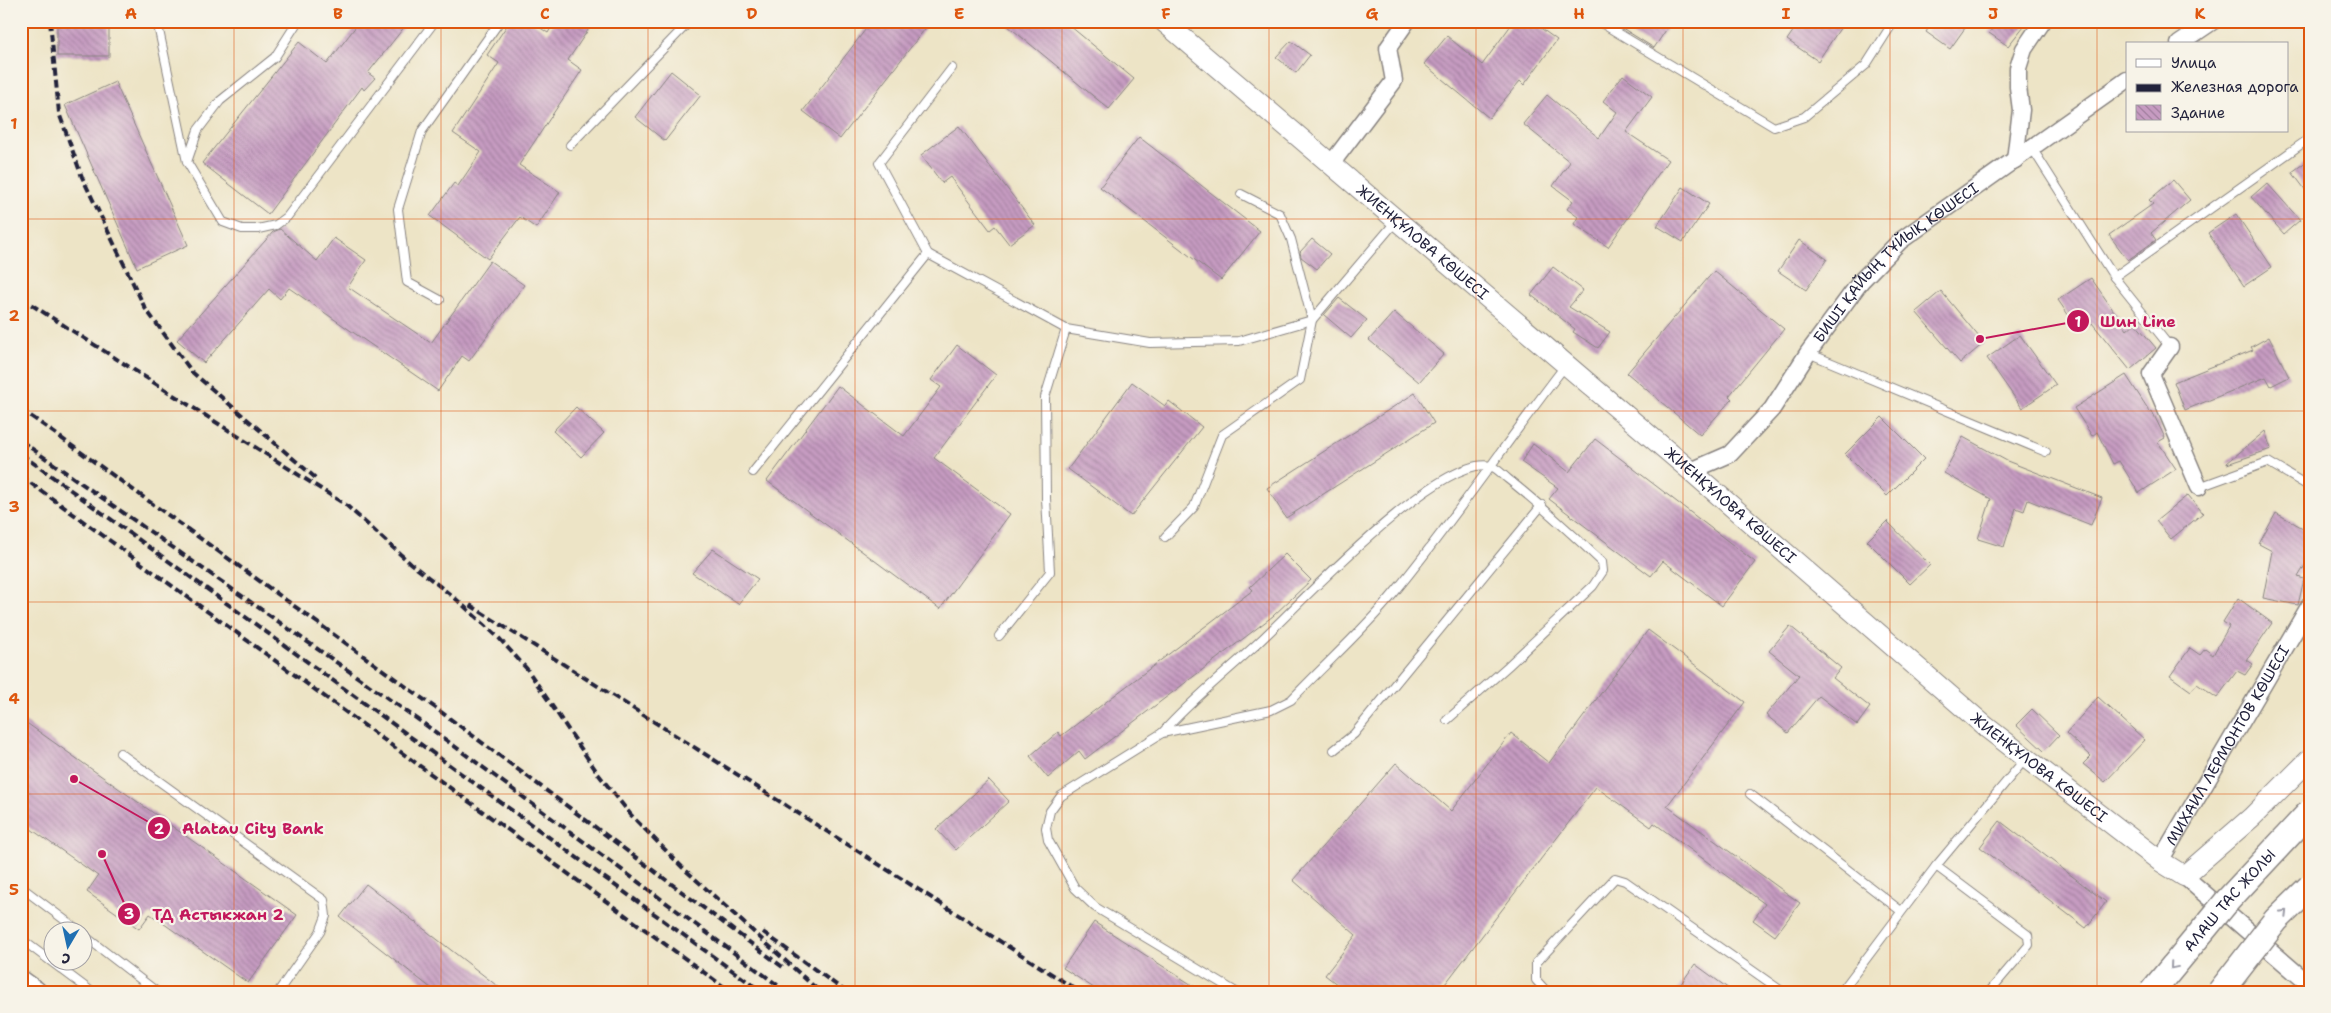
<svg xmlns="http://www.w3.org/2000/svg" width="2331" height="1013" font-family="'Shantell Sans',sans-serif">
<style>
.building{fill:url(#building-back-hatch)}
.lines{fill:none;stroke-linecap:round;stroke-linejoin:round}
.service-casing{stroke:#888380;stroke-width:10}
.minor-casing{stroke:#888380;stroke-width:19}
.tertiary-casing{stroke:#888380;stroke-width:22}
.secondary-casing{stroke:#888380;stroke-width:25}
.service{stroke:#fff;stroke-width:8}
.minor{stroke:#fff;stroke-width:16}
.tertiary{stroke:#fff;stroke-width:20}
.secondary{stroke:#fff;stroke-width:22}
.rail{stroke:#22223b;stroke-width:4;stroke-dasharray:8 4;stroke-linecap:butt}
.primary-bridge-casing{stroke:#888380;stroke-width:28;stroke-linecap:butt}
.primary-bridge{stroke:#fff;stroke-width:25}
.oneway{stroke:#9c9ca7}
.grid{fill:none;stroke:#de560e;stroke-width:1;stroke-opacity:0.55}
.labels{text-anchor:middle;stroke-width:4.5;stroke-linejoin:round;paint-order:stroke}
.street-label{font-size:15px;fill:#22223b;stroke:#f7f3e8}
.leader{fill:none;stroke:#c2185b;stroke-width:2}
.callout-dot{fill:#c2185b;stroke:#f7f3e8;stroke-width:2}
.mark-label{font-size:15px;text-anchor:middle;font-weight:bold;fill:#fff}
.callout-label{font-size:16px;text-anchor:middle;font-weight:bold;fill:#c2185b;stroke:#f7f3e8;stroke-width:4.5;stroke-linejoin:round;paint-order:stroke}
.neatline{fill:none;stroke:#de560e;stroke-width:2}
.grid-label{font-size:16px;text-anchor:middle;font-weight:bold;fill:#de560e}
</style>
<defs>
<pattern id="building-back-hatch" width="6" height="6" patternUnits="userSpaceOnUse" patternTransform="scale(1.25)"><rect width="6" height="6" fill="#c69bc1"/><path d="M-1 5l2 2M0 0l6 6M5-1l2 2" fill="none" stroke="#a07e9e"/></pattern>
</defs>
<rect width="100%" height="100%" fill="#f7f3e8"/>
<filter id="ink" filterUnits="userSpaceOnUse"><feTurbulence type="fractalNoise" baseFrequency=".02" numOctaves="2"/><feDisplacementMap in="SourceGraphic" scale="10" xChannelSelector="R" yChannelSelector="G"/><feConvolveMatrix kernelMatrix="1 2 1 2 8 2 1 2 1" color-interpolation-filters="sRGB"/></filter>
<filter id="wash" filterUnits="userSpaceOnUse"><feTurbulence type="fractalNoise" baseFrequency=".0096" numOctaves="4" result="noise"/><feDisplacementMap in="SourceGraphic" scale="20" xChannelSelector="R" yChannelSelector="G"/><feGaussianBlur stdDeviation="1.12" result="paint"/><feColorMatrix in="noise" values="0 0 0 0 0 0 0 0 0 0 0 0 0 0 0 0 0 1.4 0 .05"/><feComposite in="paint" operator="in"/></filter>
<g filter="url(#wash)">
<rect width="100%" height="100%" fill="#ede4c6"/>
<g id="blocks">
<g class="building">
<rect x="57" y="21" width="52" height="35"/>
<polygon points="360,21 409,21 368,73 375,78 364,90 362,87 268,214 202,163 299,42 327,64"/>
<polygon points="510,21 530,21 548,33 555,21 594,21 568,60 582,70 519,165 560,192 536,228 520,217 488,259 430,216 454,183 458,186 481,152 453,133 499,63 487,55"/>
<polygon points="872,21 931,21 840,139 803,111"/>
<polygon points="1002,21 1064,21 1134,79 1109,109"/>
<polygon points="1514,21 1531,21 1557,40 1524,85 1520,81 1489,118 1424,64 1447,36 1482,65"/>
<polygon points="1611,21 1672,21 1654,48"/>
<polygon points="1800,21 1845,21 1818,61 1787,40"/>
<polygon points="1933,21 1970,21 1950,49 1926,32"/>
<polygon points="1998,21 2028,21 2008,46 1989,33"/>
<polygon points="1291,41 1310,55 1296,73 1276,57"/>
<polygon points="671,71 701,95 665,141 635,117"/>
<polygon points="1623,75 1652,97 1626,132 1668,160 1608,247 1574,224 1578,217 1567,209 1573,201 1553,186 1570,162 1523,124 1547,95 1599,138 1617,112 1603,101"/>
<polygon points="115,82 188,245 137,268 65,105"/>
<polygon points="959,126 1035,225 1009,244 995,226 990,230 950,177 942,183 921,155"/>
<polygon points="1139,137 1260,231 1221,280 1100,187"/>
<polygon points="2310,159 2310,196 2292,172"/>
<polygon points="2173,180 2190,200 2151,233 2156,240 2128,260 2109,235 2153,204 2149,200"/>
<polygon points="2267,183 2300,220 2284,234 2251,197"/>
<polygon points="1683,187 1709,204 1683,242 1657,226"/>
<polygon points="2236,214 2272,267 2244,286 2208,233"/>
<polygon points="280,229 317,261 334,238 366,260 348,287 431,343 490,261 524,285 469,361 462,356 438,391 289,288 280,299 269,289 204,363 177,340 273,232"/>
<polygon points="1312,239 1330,254 1317,269 1301,257 1300,252"/>
<polygon points="1799,240 1827,259 1806,290 1778,271"/>
<polygon points="1553,267 1583,290 1569,307 1610,332 1598,348 1573,332 1575,329 1531,295"/>
<polygon points="1714,271 1784,329 1729,396 1732,399 1700,435 1627,373"/>
<polygon points="2091,278 2127,330 2135,323 2156,348 2130,370 2092,323 2080,332 2058,300"/>
<polygon points="1941,291 1984,343 1960,363 1916,312"/>
<polygon points="1339,298 1367,320 1351,338 1324,315"/>
<polygon points="1394,312 1444,354 1419,382 1369,340"/>
<polygon points="2020,335 2056,385 2022,408 1987,358"/>
<polygon points="2269,337 2289,377 2271,386 2266,377 2185,410 2174,382 2253,350 2251,347"/>
<polygon points="957,345 996,375 934,458 1010,514 940,609 767,481 838,386 904,436 941,387 931,380"/>
<polygon points="2126,375 2150,412 2152,411 2165,438 2158,442 2176,469 2139,493 2119,461 2113,464 2097,432 2092,436 2074,408"/>
<polygon points="1132,382 1165,406 1169,401 1202,427 1131,516 1068,469"/>
<polygon points="1415,393 1434,423 1286,518 1267,488"/>
<polygon points="576,407 604,433 581,457 553,431"/>
<polygon points="1882,417 1924,459 1887,496 1845,454"/>
<polygon points="2265,431 2271,449 2227,464 2227,463"/>
<polygon points="1963,437 2007,461 2102,498 2091,525 2028,500 2024,511 2016,508 2004,547 1978,539 1991,499 1944,473"/>
<polygon points="1595,439 1755,562 1722,606 1663,561 1651,576 1549,499 1558,488 1521,462 1533,444 1569,472"/>
<polygon points="2188,495 2203,513 2171,539 2156,521"/>
<polygon points="2276,513 2310,532 2310,557 2298,577 2304,579 2298,605 2263,598 2272,551 2259,544"/>
<polygon points="1887,521 1930,565 1910,584 1867,541"/>
<polygon points="713,549 758,579 738,604 692,573"/>
<polygon points="1285,554 1311,580 1273,616 1085,759 1079,751 1048,778 1030,756 1058,732 1061,736 1253,590 1250,587"/>
<polygon points="2238,598 2272,623 2247,660 2253,664 2245,675 2237,671 2217,698 2197,684 2191,691 2170,676 2190,648 2200,655 2205,649 2213,655 2229,626 2223,622"/>
<polygon points="1790,626 1841,668 1833,678 1870,707 1857,725 1819,696 1788,733 1766,715 1799,675 1769,651"/>
<polygon points="1648,630 1745,702 1667,806 1800,903 1775,936 1753,920 1765,904 1654,823 1651,827 1596,787 1439,992 1347,992 1325,975 1356,935 1293,880 1396,763 1451,811 1511,733 1549,763"/>
<polygon points="2098,697 2145,740 2105,782 2083,764 2091,756 2066,733"/>
<polygon points="2032,709 2059,735 2044,751 2016,725"/>
<polygon points="21,719 297,915 248,983 150,914 139,929 87,892 98,876 21,822"/>
<polygon points="989,780 1009,801 956,850 936,829"/>
<polygon points="2000,821 2106,902 2086,928 1980,847"/>
<polygon points="366,884 505,992 436,992 340,917"/>
<polygon points="1094,922 1203,992 1100,992 1063,968"/>
<polygon points="1695,964 1733,992 1675,992"/>
</g>
</g>
</g>
<g filter="url(#ink)">
<use href="#blocks" fill-opacity="0" stroke="#888380" stroke-width="1"/>
<g class="lines">
<defs>
<g id="service">
<polyline points="157,21 187,162 223,222 242,229 258,229 276,225 287,217 435,21"/>
<polyline points="1598,21 1774,127 1804,117 1866,65 1894,21"/>
<polyline points="570,145 690,21"/>
<polyline points="2032,148 2114,277 2310,138"/>
<polyline points="187,162 198,130 220,101 275,57 298,21"/>
<polyline points="928,254 879,163 952,68"/>
<polyline points="2114,277 2170,347"/>
<polyline points="440,300 407,282 398,209 422,131 500,21"/>
<polyline points="1808,353 2046,452"/>
<polyline points="753,472 928,254 1066,329 1150,343 1239,341 1312,320 1397,220"/>
<polyline points="2199,487 2268,462 2310,487"/>
<polyline points="1165,537 1194,507 1222,435 1300,380 1312,320 1291,239 1280,214 1241,194"/>
<polyline points="999,636 1050,572 1046,498 1045,397 1066,329"/>
<path d="M1162 733C1192 699 1227 672 1259 642 1298 606 1439 454 1490 466 1496 467 1503 475 1508 479 1541 505 1571 533 1602 562L1603 571 1593 586 1508 666 1447 720"/>
<polyline points="1334,750 1354,734 1542,505"/>
<polyline points="120,753 324,900 326,916 320,932 278,992"/>
<polyline points="1750,794 1901,911"/>
<polyline points="1936,866 2028,935 2029,945 1989,992"/>
<polyline points="21,887 78,930"/>
<polyline points="82,934 157,992"/>
<polyline points="21,939 92,992"/>
<path d="M1236 992 1095 907 1075 888 1048 840 1046 828 1050 811 1061 796 1162 733 1271 710 1291 700C1325 664 1363 631 1394 593 1454 520 1507 441 1565 366"/>
<polyline points="1547,992 1536,980 1536,963 1615,878 1625,881 1783,992"/>
<polyline points="1841,992 1936,866 2026,758"/>
<polyline points="2296,992 2306,980"/>
</g>
<g id="minor">
<polyline points="2179,44 2213,21"/>
<polyline points="2015,160 2021,110 2018,87 2018,68 2024,49 2043,21"/>
<polyline points="1331,164 1394,81 1388,48 1407,21"/>
<polyline points="2170,347 2151,374 2199,487"/>
<path id="s1" d="M1691 471 1730 454 1772 409 1808 353 1861 281 1900 241 2127 80"/>
<path id="s2" d="M2160 861 2310 605"/>
<polyline points="2184,876 2310,985"/>
</g>
<g id="tertiary">
<path id="s3" d="M1163 21 1691 471 1986 727 2160 861 2184 876 2252 817 2310 759"/>
</g>
<polyline id="secondary" points="21,982 35,992"/>
</defs>
<use href="#service" class="service-casing"/>
<use href="#minor" class="minor-casing"/>
<use href="#tertiary" class="tertiary-casing"/>
<use href="#secondary" class="secondary-casing"/>
<use href="#service" class="service"/>
<use href="#minor" class="minor"/>
<use href="#tertiary" class="tertiary"/>
<use href="#secondary" class="secondary"/>
<g class="rail">
<polyline points="50,21 59,113 82,177 145,308 192,372 318,480"/>
<polyline points="21,298 346,505 410,563 456,599 498,637 527,669 599,775 631,815 682,867 820,992"/>
<polyline points="21,409 437,709 784,968"/>
<polyline points="21,441 423,723 787,992"/>
<polyline points="21,454 762,992"/>
<polyline points="21,476 731,992"/>
<polyline points="470,605 1080,992"/>
<polyline points="763,932 846,992"/>
</g>
<defs>
<g id="primary-bridge">
<path id="s4" d="M2152 992 2228 900 2310 812"/>
<polyline points="2220,992 2276,920 2310,887"/>
</g>
</defs>
<use href="#primary-bridge" class="primary-bridge-casing"/>
<use href="#primary-bridge" class="primary-bridge"/>
</g>
<defs><path id="oneway-chevron" d="M-2-3.5L2.5 0L-2 3.5" fill="none" stroke-width="1.6" stroke-linecap="round" stroke-linejoin="round" transform="scale(1.25)"/></defs>
<g class="oneway">
<use href="#oneway-chevron" transform="translate(2284 913) rotate(-45)"/>
<use href="#oneway-chevron" transform="translate(2173 966) rotate(130)"/>
</g>
</g>
<path class="grid" d="M234 21V992M441 21V992M648 21V992M855 21V992M1062 21V992M1269 21V992M1476 21V992M1683 21V992M1890 21V992M2097 21V992M21 219H2310M21 411H2310M21 602H2310M21 794H2310"/>
<g class="labels">
<g class="street-label">
<text dy="5" stroke="none"><textPath href="#s3" startOffset="341">ЖИЕНҚҰЛОВА КӨШЕСІ</textPath></text>
<text dy="5" stroke="none"><textPath href="#s1" startOffset="298">БИШІ ҚАЙЫҢ ТҰЙЫҚ КӨШЕСІ</textPath></text>
<text dy="5" stroke="none"><textPath href="#s3" startOffset="746">ЖИЕНҚҰЛОВА КӨШЕСІ</textPath></text>
<text dy="5" stroke="none"><textPath href="#s2" startOffset="134">МИХАИЛ ЛЕРМОНТОВ КӨШЕСІ</textPath></text>
<text dy="5" stroke="none"><textPath href="#s3" startOffset="1151">ЖИЕНҚҰЛОВА КӨШЕСІ</textPath></text>
<text dy="5" stroke="none"><textPath href="#s4" startOffset="120">АЛАШ ТАС ЖОЛЫ</textPath></text>
</g>
</g>
<path class="leader" d="M1980 339L2078 321M74 779L159 828M102 854L129 914"/>
<g class="callout-dot">
<circle cx="1980" cy="339" r="5"/>
<circle cx="74" cy="779" r="5"/>
<circle cx="102" cy="854" r="5"/>
<circle cx="2078" cy="321" r="12"/>
<circle cx="159" cy="828" r="12"/>
<circle cx="129" cy="914" r="12"/>
</g>
<g class="mark-label">
<text x="2078" y="327">1</text>
<text x="159" y="834">2</text>
<text x="129" y="919">3</text>
</g>
<g class="callout-label">
<text x="2138" y="327">Шин Line</text>
<text x="253" y="834">Alatau City Bank</text>
<text x="218" y="920">ТД Астыкжан 2</text>
</g>
<rect width="2331" height="1013" fill="none" stroke="#f7f3e8" stroke-width="55"/>
<rect x="2126" y="42" width="162" height="90" fill="#f7f3e8" stroke="#a29fa3"/>
<rect x="2136" y="59" width="25" height="8" fill="#ffffff" stroke="#a29fa3"/>
<text x="2171" y="68" font-size="15" fill="#22223b">Улица</text>
<rect x="2136" y="84" width="25" height="8" fill="#22223b" stroke="#a29fa3"/>
<text x="2171" y="92" font-size="15" fill="#22223b">Железная дорога</text>
<rect x="2136" y="105" width="25" height="15" fill="url(#building-back-hatch)" stroke="#a29fa3"/>
<text x="2171" y="118" font-size="15" fill="#22223b">Здание</text>
<g transform="translate(68 946) rotate(189)"><circle r="24" fill="#f7f3e8" stroke="#a29fa3"/>
<path d="M0-4L9 19L0 12L-9 19Z" fill="#1f6fb2"/>
<text y="-8" font-size="14" font-weight="bold" text-anchor="middle" fill="#22223b">С</text>
</g>
<rect x="28" y="28" width="2276" height="958" class="neatline"/>
<g class="grid-label">
<text x="131" y="19">A</text>
<text x="338" y="19">B</text>
<text x="545" y="19">C</text>
<text x="752" y="19">D</text>
<text x="959" y="19">E</text>
<text x="1166" y="19">F</text>
<text x="1372" y="19">G</text>
<text x="1579" y="19">H</text>
<text x="1786" y="19">I</text>
<text x="1993" y="19">J</text>
<text x="2200" y="19">K</text>
<text x="14" y="129">1</text>
<text x="14" y="321">2</text>
<text x="14" y="512">3</text>
<text x="14" y="704">4</text>
<text x="14" y="895">5</text>
</g>
</svg>
